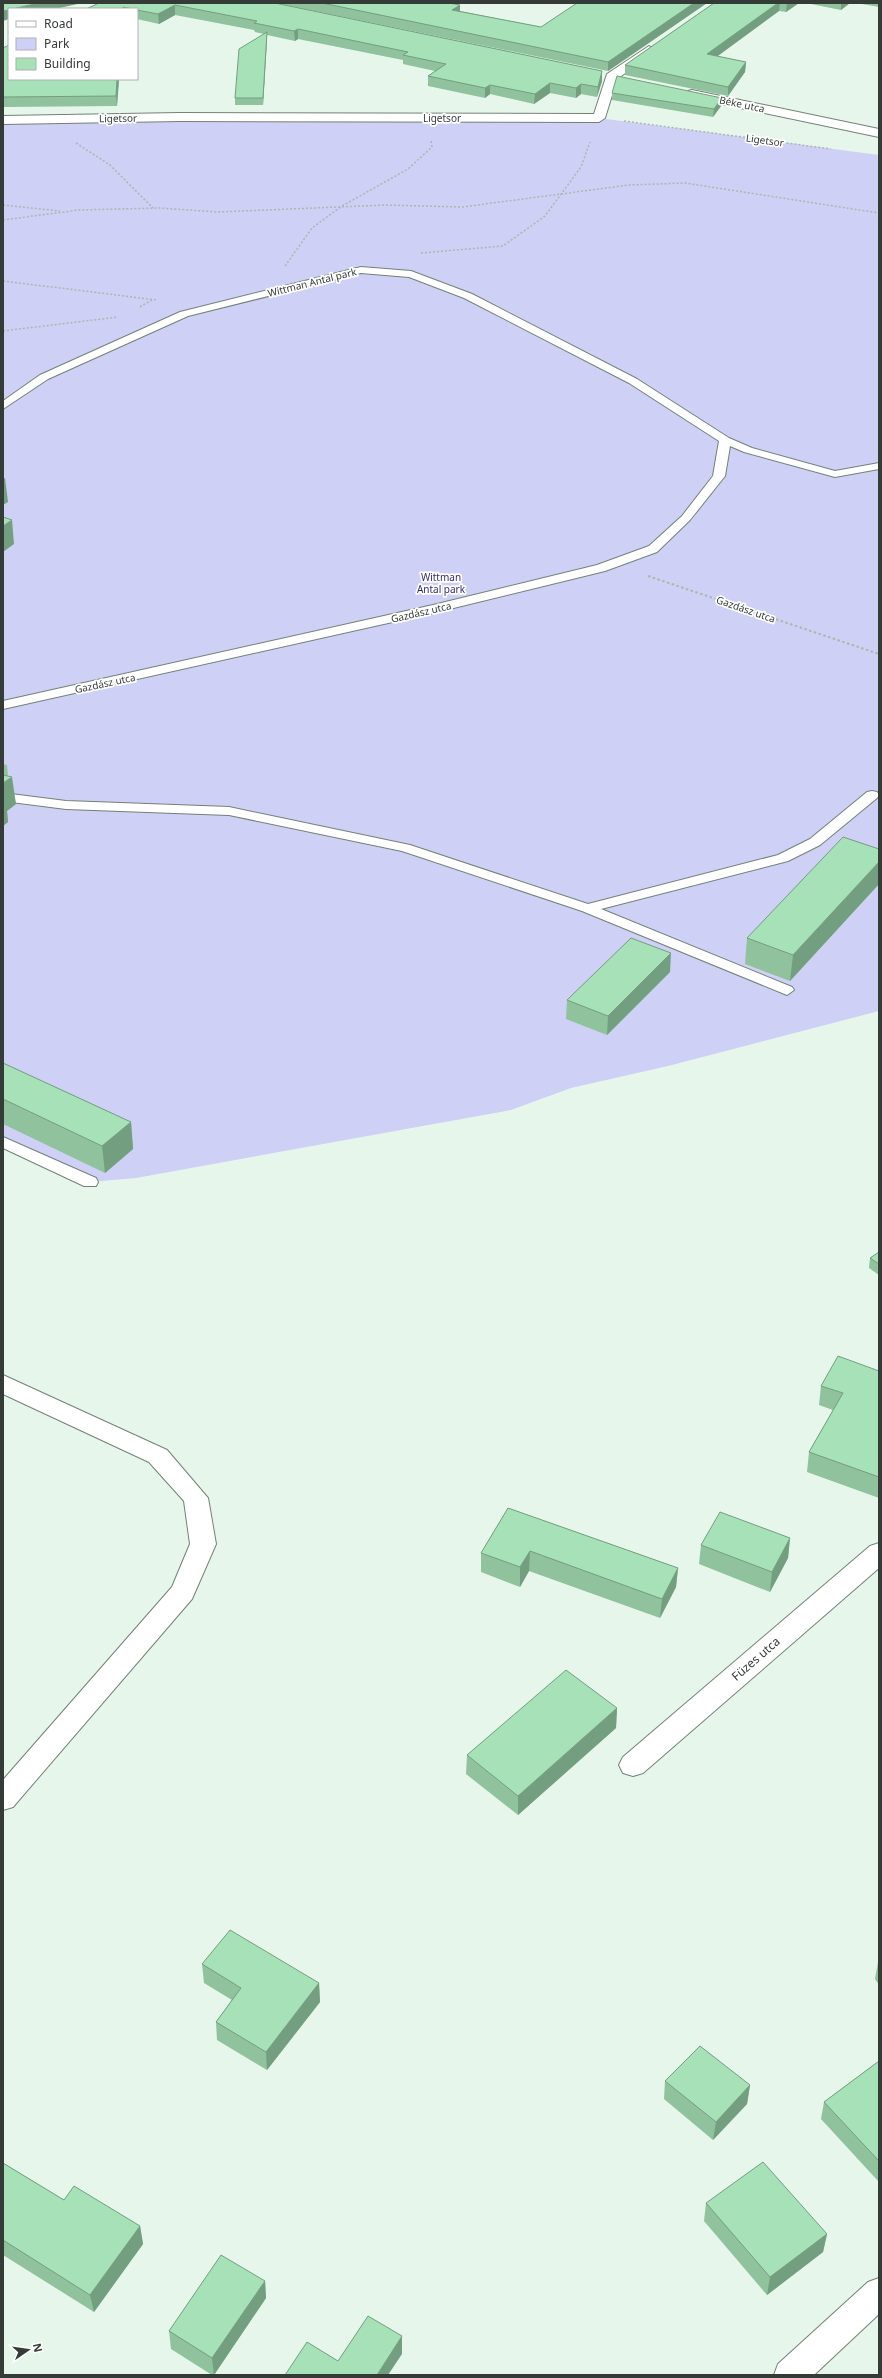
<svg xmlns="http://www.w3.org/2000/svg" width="882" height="2378" font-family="'Noto Sans',sans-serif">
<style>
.green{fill:#cfd0f5}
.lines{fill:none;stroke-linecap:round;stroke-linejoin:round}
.lane-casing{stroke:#738177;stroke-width:2}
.street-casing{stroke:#738177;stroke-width:2}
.path-far1{stroke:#abb7ae;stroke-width:1.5;stroke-dasharray:2 2;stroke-linecap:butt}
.path{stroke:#abb7ae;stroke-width:2;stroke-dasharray:2.5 2.5;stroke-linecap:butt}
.lane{fill:#fff;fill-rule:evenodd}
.street{fill:#fff;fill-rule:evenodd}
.wall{fill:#8fc29d}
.shaded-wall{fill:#749e80}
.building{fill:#a6e1b7;stroke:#749e80}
.labels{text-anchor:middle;stroke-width:3.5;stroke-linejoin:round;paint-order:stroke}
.far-street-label{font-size:10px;fill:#353b37;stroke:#fff}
.far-park-label{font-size:10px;fill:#342b6f;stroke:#fff}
.street-label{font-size:12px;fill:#353b37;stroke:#fff}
</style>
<rect width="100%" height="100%" fill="#e7f6eb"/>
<polygon class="green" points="599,118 879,155 879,1011 668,1066 571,1088 511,1110 136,1178 90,1182 3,1142 3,121"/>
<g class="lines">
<defs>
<g id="lane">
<polygon points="361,267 411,271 472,294 637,379 729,438 752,448 835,471 879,463 879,469 835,477 744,452 730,446 725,476 690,520 657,552 605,571 433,613 3,709 3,701 433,605 597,565 649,546 682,516 713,476 719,441 629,383 464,298 409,277 361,273 188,316 48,379 3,409 3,401 40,375 180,312"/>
<polygon points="872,791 877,792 879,795 877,798 820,845 788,861 601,909 792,987 794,990 787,995 582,911 402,851 229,815 66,809 3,801 3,793 66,801 229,807 410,845 588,904 778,855 810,839 867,792"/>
<polygon points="3,1137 96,1178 98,1182 96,1186 84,1186 3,1148"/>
</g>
<g id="street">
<polygon points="649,46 655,50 653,53 617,79 605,118 599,122 180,121 3,124 3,116 180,113 594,114 607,74"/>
<polygon points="692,90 879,129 879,137 688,97 686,94 688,91"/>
<polygon points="3,1375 167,1450 208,1498 216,1544 192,1599 13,1807 3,1810 3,1780 172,1587 190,1544 184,1501 149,1462 3,1394"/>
<polygon points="879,1543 879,1568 643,1773 633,1776 623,1773 619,1765 623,1757 870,1546"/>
<polygon points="879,2278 879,2314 814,2375 774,2375 778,2364 868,2282"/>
</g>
</defs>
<use href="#lane" class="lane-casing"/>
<use href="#street" class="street-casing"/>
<g class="path-far1">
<polyline points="624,121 831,149"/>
<polyline points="76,143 110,165 153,208"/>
<polyline points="3,205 60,211"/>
<polyline points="3,220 79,210 159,208 218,212 385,205 462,207 629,185 685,183 879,213"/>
<polyline points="421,253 503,246 545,216 581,167 590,142"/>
<polyline points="285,266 312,228 342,206 408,169 432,147 431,140"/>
<polyline points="3,281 157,300"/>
<polyline points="140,307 152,300"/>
<polyline points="3,331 118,317"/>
</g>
<polyline class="path" points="648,576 879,654"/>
<use href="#lane" class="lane"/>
<use href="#street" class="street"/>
</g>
<g class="wall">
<polygon points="99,3 275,3 602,71 602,81 597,97 581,94 576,98 550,93 534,104 490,94 485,98 428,86 428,76 435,71 403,64 403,60 298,39 295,41 267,35 263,105 235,105 235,98 264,34 255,32 254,30 175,15 159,24 137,19 137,9 86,9"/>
<polygon points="276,3 449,3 460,11 541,27 707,3 608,71"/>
<polygon points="714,3 799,3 786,12 779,11 717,56 746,62 745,72 728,96 625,75 625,65"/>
<polygon points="806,3 850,3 841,10"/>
<polygon points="856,3 879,3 879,7"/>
<polygon points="3,48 119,79 117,106 3,107"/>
<polygon points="612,93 722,98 721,106 713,117 612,100"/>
<polygon points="3,764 7,765 8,776 16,804 7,811 8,822 3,826"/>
<polygon points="879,849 879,884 790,981 745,964 747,938"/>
<polygon points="670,972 607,1035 566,1019 567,1000"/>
<polygon points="3,1063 131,1122 133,1149 105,1173 3,1124"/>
<polygon points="879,1252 879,1275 869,1268 870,1258"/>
<polygon points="879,1371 879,1498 807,1472 809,1452 833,1410 819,1405 821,1386"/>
<polygon points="508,1508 678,1568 676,1587 660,1618 529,1571 520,1587 481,1572 481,1553"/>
<polygon points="790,1538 788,1558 770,1592 699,1564 701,1545"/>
<polygon points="617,1708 616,1728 518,1815 466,1774 467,1755"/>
<polygon points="879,1961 879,1985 875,1979 878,1962"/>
<polygon points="202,1964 319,1983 320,2002 267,2070 217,2040 216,2022 232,2000 204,1983"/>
<polygon points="879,2061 879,2182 821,2119 824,2102"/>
<polygon points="665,2081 750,2085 747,2104 713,2140 664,2099"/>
<polygon points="3,2163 64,2200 140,2226 143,2244 94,2312 3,2255"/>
<polygon points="706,2203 827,2234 823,2252 767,2295 704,2221"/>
<polygon points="265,2281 266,2298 214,2375 212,2375 171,2349 169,2331"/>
</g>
<g class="shaded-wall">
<polygon points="39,3 82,3 55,9 12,9"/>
<polygon points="694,3 707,3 608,71 608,62"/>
<polygon points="778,3 780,3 779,11 707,64 707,54"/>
<polygon points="787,3 799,3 786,12"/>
<polygon points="841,3 850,3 841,10"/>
<polygon points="175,5 175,15 159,24 158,14"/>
<polygon points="460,5 460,15 452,10"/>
<polygon points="9,10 9,19 3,21 3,11"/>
<polygon points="298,29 298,39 295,41 294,31"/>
<polygon points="267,32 267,40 263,105 263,98"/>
<polygon points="746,62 745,72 728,96 728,87"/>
<polygon points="602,71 602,81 597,97 598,87"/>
<polygon points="117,79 119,79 117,106 116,96"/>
<polygon points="550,83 550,93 534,104 535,94"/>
<polygon points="581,84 581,94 576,98 576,88"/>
<polygon points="490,85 490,94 485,98 485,88"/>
<polygon points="722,98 721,106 713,117 714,109"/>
<polygon points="5,478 8,502 3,505 3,479"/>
<polygon points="12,520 14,544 3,552 3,526"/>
<polygon points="12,777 16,804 7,811 8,822 3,826 3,783"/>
<polygon points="879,862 879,884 790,981 793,955"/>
<polygon points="671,953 670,972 607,1035 608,1016"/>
<polygon points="131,1122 133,1149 105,1173 102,1146"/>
<polygon points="790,1538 788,1558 770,1592 772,1572"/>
<polygon points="530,1551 529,1571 520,1587 520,1567"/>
<polygon points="678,1568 676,1587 660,1618 662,1599"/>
<polygon points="617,1708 616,1728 518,1815 518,1796"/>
<polygon points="319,1983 320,2002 267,2070 266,2052"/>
<polygon points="750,2085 747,2104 713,2140 716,2122"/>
<polygon points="140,2226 143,2244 94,2312 90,2295"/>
<polygon points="827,2234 823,2252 767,2295 770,2277"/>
<polygon points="265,2281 266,2298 214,2375 212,2358"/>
<polygon points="402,2336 402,2354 388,2375 377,2375"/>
</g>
<g class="building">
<polygon points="3,3 39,3 12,9 9,9 9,10 3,11"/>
<polygon points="99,3 275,3 602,71 598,87 581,84 576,88 550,83 535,94 490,85 485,88 428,76 446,64 403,55 408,52 298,29 294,31 254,23 257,21 175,5 158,14 137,10 137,9 133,9 123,7 123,9 86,9"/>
<polygon points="322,3 449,3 460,5 452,10 541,27 577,3 694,3 608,62"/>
<polygon points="714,3 778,3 707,54 746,62 728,87 625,65"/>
<polygon points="267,32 263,98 235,98 239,49"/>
<polygon points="9,45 9,79 117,79 116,96 3,97 3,48"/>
<polygon points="617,76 722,98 714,109 612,93"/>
<polygon points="3,517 12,520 3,526"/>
<polygon points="3,775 12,777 3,783"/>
<polygon points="843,837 879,849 879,862 793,955 747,938"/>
<polygon points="631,938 671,953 608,1016 567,1000"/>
<polygon points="3,1063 131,1122 102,1146 3,1099"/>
<polygon points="879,1252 879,1264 870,1258"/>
<polygon points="838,1356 879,1371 879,1477 809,1452 843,1393 821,1386"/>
<polygon points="508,1508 678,1568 662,1599 530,1551 520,1567 481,1553"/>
<polygon points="720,1512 790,1538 772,1572 701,1545"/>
<polygon points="566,1670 617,1708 518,1796 467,1755"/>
<polygon points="230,1930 319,1983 266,2052 216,2022 241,1988 202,1964"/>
<polygon points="700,2046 750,2085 716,2122 665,2081"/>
<polygon points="879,2061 879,2161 824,2102"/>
<polygon points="763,2162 827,2234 770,2277 706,2203"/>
<polygon points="3,2163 64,2200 74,2186 140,2226 90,2295 3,2240"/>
<polygon points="221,2255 265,2281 212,2358 169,2331"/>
<polygon points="368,2316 402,2336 377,2375 285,2375 307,2342 338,2361"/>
</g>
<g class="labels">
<g class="far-street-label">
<text transform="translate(742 104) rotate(12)" y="4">Béke utca</text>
<text transform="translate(118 118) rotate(-1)" y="4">Ligetsor</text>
<text x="442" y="122">Ligetsor</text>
<text transform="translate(765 140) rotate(8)" y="4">Ligetsor</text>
<text transform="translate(312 282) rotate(-14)" y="4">Wittman Antal park</text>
<text transform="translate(746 609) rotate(19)" y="4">Gazdász utca</text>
<text transform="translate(421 612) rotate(-13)" y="4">Gazdász utca</text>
<text transform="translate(105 683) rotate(-12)" y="4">Gazdász utca</text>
</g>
<g class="far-park-label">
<text x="441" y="581">Wittman<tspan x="441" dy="12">Antal park</tspan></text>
</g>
<g class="street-label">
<text transform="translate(756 1659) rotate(-41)" y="4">Füzes utca</text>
</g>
</g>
<rect width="882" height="2378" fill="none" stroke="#353b37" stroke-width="8"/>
<rect x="8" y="8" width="130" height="72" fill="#ffffff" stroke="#aeb1af"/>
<rect x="16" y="21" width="20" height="6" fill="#ffffff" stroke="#aeb1af"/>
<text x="44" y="28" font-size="12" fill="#353b37">Road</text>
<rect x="16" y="38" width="20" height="12" fill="#cfd0f5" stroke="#aeb1af"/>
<text x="44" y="48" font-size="12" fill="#353b37">Park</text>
<rect x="16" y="58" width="20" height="12" fill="#a6e1b7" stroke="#aeb1af"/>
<text x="44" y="68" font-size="12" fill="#353b37">Building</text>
<g transform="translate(28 2350) rotate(77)" stroke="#ffffff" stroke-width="3" paint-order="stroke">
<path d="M0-3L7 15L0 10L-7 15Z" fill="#353b37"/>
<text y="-6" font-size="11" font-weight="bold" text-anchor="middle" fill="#353b37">N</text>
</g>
</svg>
